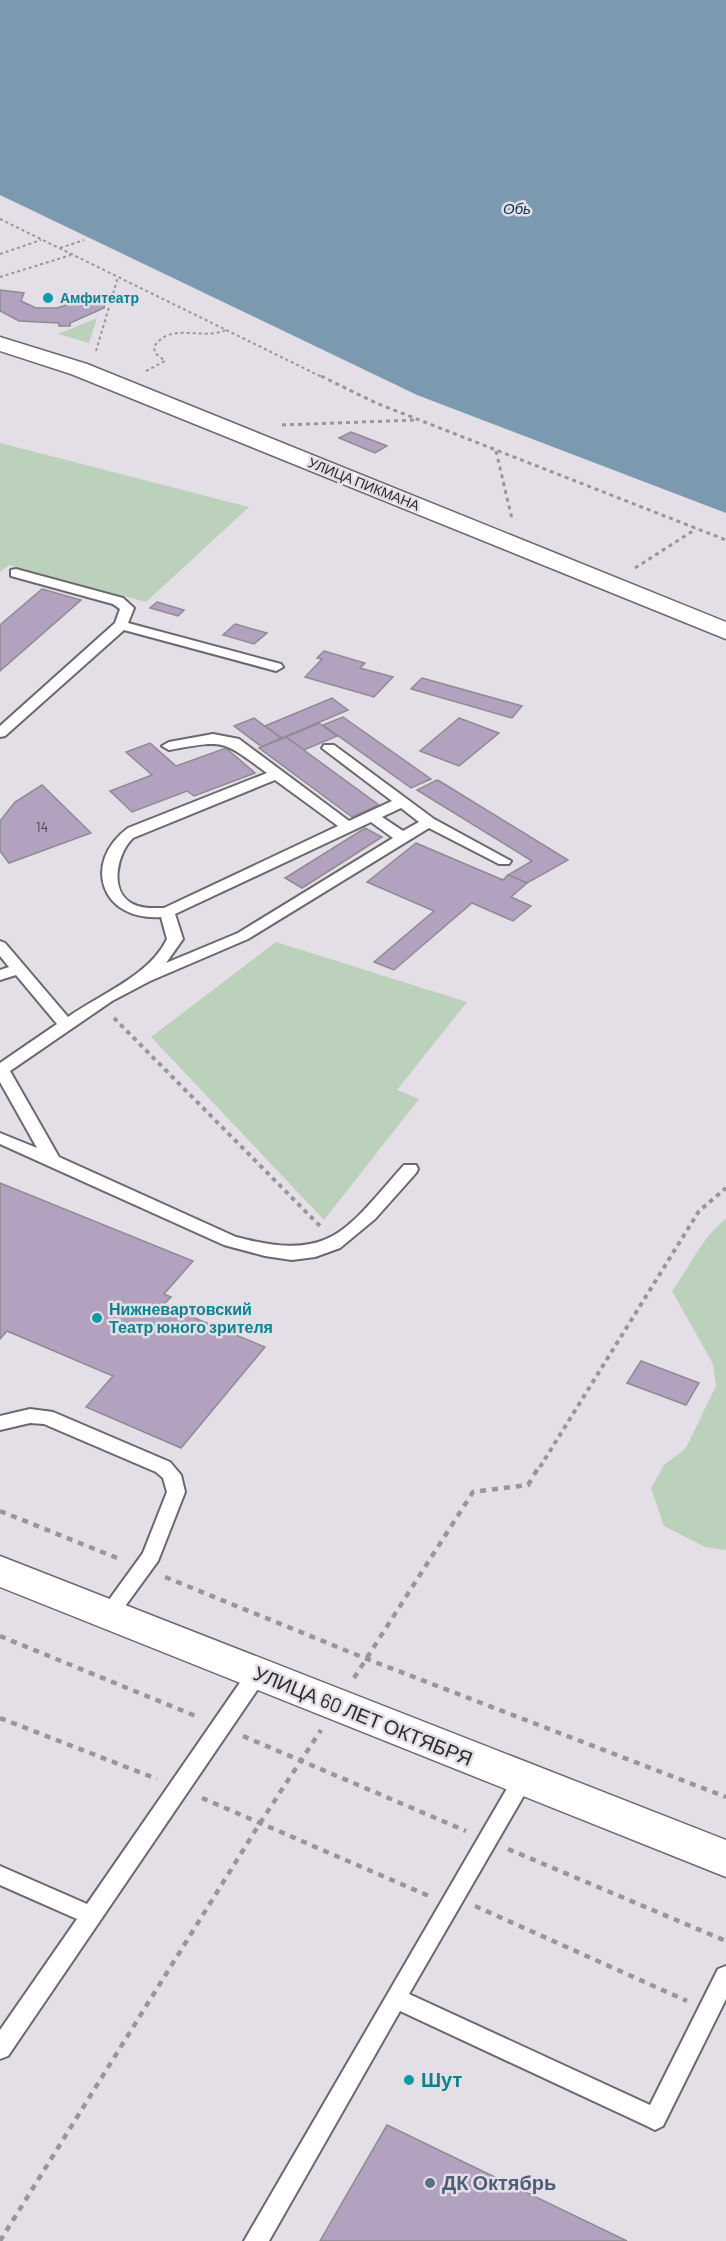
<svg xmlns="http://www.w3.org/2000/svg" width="726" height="2241" font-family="Barlow,sans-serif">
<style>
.green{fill:#bbd1bb}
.water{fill:#7c9aaf}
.building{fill:#b2a1bf;stroke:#8f8b92;stroke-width:1.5}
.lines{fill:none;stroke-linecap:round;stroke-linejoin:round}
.service-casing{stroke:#6c686f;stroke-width:4}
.tertiary-casing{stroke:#6c686f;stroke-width:3}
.secondary-casing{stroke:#6c686f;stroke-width:3}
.path-far3{stroke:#98959b;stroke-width:2;stroke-dasharray:3 3;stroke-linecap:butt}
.path-far2{stroke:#98959b;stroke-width:3;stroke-dasharray:4 4;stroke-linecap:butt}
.path-far1{stroke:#98959b;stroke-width:4;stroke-dasharray:4.5 4.5;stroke-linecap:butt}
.path{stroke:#98959b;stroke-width:4.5;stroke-dasharray:6 6;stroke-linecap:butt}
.service{fill:#fff;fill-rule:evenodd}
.tertiary{fill:#fff;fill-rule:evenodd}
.secondary{fill:#fff;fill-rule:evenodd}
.culture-dot{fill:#0f9aa8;stroke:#e4dfe7;stroke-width:2}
.service-dot{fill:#5c6f8a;stroke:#e4dfe7;stroke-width:2}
.labels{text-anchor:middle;stroke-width:5;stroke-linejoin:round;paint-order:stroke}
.far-culture-label{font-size:14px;font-weight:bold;fill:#0d838f;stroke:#e4dfe7;text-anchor:start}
.far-street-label{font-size:14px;fill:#2c2b2e;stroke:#e4dfe7}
.number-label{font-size:14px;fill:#4e4852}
.far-water-label{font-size:15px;font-style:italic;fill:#073249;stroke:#e4dfe7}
.culture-label{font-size:16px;font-weight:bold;fill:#0d838f;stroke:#e4dfe7;text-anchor:start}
.near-street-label{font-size:20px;fill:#2c2b2e;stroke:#e4dfe7}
.near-culture-label{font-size:20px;font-weight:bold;fill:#0d838f;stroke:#e4dfe7;text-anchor:start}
.near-service-label{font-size:20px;font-weight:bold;fill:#4e5e75;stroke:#e4dfe7;text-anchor:start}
</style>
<rect width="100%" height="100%" fill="#e4dfe7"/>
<g class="green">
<polygon points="97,318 89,343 58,334"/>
<polygon points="0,443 249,507 146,602 9,565 0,572"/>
<polygon points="276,942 467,1002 397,1090 419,1099 324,1220 151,1037"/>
<path d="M726 1219V1550L705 1547 664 1526 651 1488 664 1465 686 1448 716 1386 713 1364 672 1291C689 1268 704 1234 726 1219Z"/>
</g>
<polygon class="water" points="0,0 726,0 726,513 417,395 0,195"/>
<g class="building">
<polygon points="0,290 24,293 21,301 36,308 57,308 72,303 74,295 107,296 104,308 70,323 70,326 59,326 59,323 19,321 0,311"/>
<polygon points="351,432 387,446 375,453 339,438"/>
<polygon points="42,589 81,600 0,671 0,625"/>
<polygon points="157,602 184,610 178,616 150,608"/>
<polygon points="235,624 267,633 254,644 223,635"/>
<polygon points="324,651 365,663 360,668 393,677 374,697 305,677 322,659 317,658"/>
<polygon points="422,678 522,706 512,718 411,689"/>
<polygon points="332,698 348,710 282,738 265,726"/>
<polygon points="343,717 431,779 411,788 323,725"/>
<polygon points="254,718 281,738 262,747 234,726"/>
<polygon points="459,718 499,733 459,766 420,751"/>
<polygon points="319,723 337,736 304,750 286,737"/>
<polygon points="286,737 379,805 352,817 259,748"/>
<polygon points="150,743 176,766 226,748 255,773 194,796 187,791 132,812 110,791 152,775 126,752"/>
<polygon points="437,780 441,782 568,860 527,883 508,875 532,861 417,790"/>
<polygon points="42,785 91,833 9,863 0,851 0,821 15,802"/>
<polygon points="365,828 382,837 302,888 285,878"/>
<polygon points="416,843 503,880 508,875 527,883 511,897 531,906 513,921 472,903 394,970 374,962 434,911 367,882"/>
<polygon points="0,1183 193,1261 164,1294 171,1297 163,1305 265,1347 181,1448 86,1407 113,1376 7,1331 0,1339"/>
<polygon points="641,1361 699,1383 686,1405 627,1383"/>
<polygon points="387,2125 627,2241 320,2241"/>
</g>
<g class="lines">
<defs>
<g id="service">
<polygon points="16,569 123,598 134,608 128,623 281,664 283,667 276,671 124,630 5,736 0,737 0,726 115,623 120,609 113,604 11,576 11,570"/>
<path d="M213 734 239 739 349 821 392 801 322 748 324 745H334L434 819 511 861 509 864H499L429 828 248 939 150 981 112 1001 10 1071 59 1157 236 1237C332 1262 344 1232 404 1165H416L418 1169 416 1173 375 1219 340 1248 315 1257 292 1260 265 1256 224 1245 0 1144V1133L37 1148 0 1082V1063L57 1024 16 975 0 980V970L9 967 0 956V941L5 943 68 1017C102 993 149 976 167 939L161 917C100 921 82 862 128 828L267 773C221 739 225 740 169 750L162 746 169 742ZM275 780 338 826 164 908C153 908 141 909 131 903 109 890 117 853 133 838ZM401 808 419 822 403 831 382 817ZM371 822 393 838 238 933 166 963 183 939 175 914Z"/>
<polygon points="30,1409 53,1412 170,1462 181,1475 185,1492 158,1561 115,1620 108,1623 101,1620 98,1615 143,1553 167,1492 163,1478 156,1472 44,1424 30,1423 0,1430 0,1416"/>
<polygon points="257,1666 264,1668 267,1674 264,1680 8,2056 0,2059 0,2030 77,1919 0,1885 0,1866 87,1904 250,1668"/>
<polygon points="523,1770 530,1773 533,1779 530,1785 409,1994 650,2105 718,1969 726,1966 726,1999 663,2126 655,2130 647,2126 400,2011 269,2241 244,2241 516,1773"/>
</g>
<polygon id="tertiary" points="0,337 87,364 726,622 726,639 71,374 0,351"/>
<polygon id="secondary" points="0,1556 726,1840 726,1877 0,1587"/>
</defs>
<use href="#service" class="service-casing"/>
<use href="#tertiary" class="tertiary-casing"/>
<use href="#secondary" class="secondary-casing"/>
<g class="path-far3">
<polyline points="0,219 324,378"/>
<polyline points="60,248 84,240"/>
<polyline points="0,254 41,240"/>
<polyline points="0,277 71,255"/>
<polyline points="96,351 118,277"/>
<path d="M146 371 165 361 155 353 154 347C170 321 202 341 226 330"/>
</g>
<g class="path-far2">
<polyline points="321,376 376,403 726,540"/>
<polyline points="282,425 416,420"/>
<polyline points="496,451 512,519"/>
<polyline points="635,568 696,529"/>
</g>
<g class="path-far1">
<polyline points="114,1018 320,1226"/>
<polyline points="540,1467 699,1211 726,1188"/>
</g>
<g class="path">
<polyline points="0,1511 122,1560"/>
<polyline points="165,1577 367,1659 726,1797"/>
<polyline points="0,1636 198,1717"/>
<polyline points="354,1678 473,1492 528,1485 540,1465"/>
<polyline points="0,1718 157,1779"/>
<polyline points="243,1736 466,1831"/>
<polyline points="202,1798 429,1896"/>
<polyline points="508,1849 726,1941"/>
<polyline points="475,1906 687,2001"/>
<polyline points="0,2241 260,1823 321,1730"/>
</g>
<use href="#service" class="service"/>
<use href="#tertiary" class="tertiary"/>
<use href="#secondary" class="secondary"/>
</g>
<g class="culture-dot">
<circle cx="48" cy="298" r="6"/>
<circle cx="97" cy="1318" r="6"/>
<circle cx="409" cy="2080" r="6"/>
</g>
<circle class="service-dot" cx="430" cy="2183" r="6"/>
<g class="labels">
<g class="far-culture-label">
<text x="60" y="303">Амфитеатр</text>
</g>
<g class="far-street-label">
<text transform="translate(364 484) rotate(22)" y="5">УЛИЦА ПИКМАНА</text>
</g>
<g class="number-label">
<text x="42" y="832">14</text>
</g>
<g class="far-water-label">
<text x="517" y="214">Обь</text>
</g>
<g class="culture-label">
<text x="109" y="1315">Нижневартовский<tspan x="109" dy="18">Театр юного зрителя</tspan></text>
</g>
<g class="near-street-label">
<text transform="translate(363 1716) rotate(22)" y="7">УЛИЦА 60 ЛЕТ ОКТЯБРЯ</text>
</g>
<g class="near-culture-label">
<text x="421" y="2087">Шут</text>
</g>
<g class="near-service-label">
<text x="442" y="2190">ДК Октябрь</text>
</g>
</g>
</svg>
